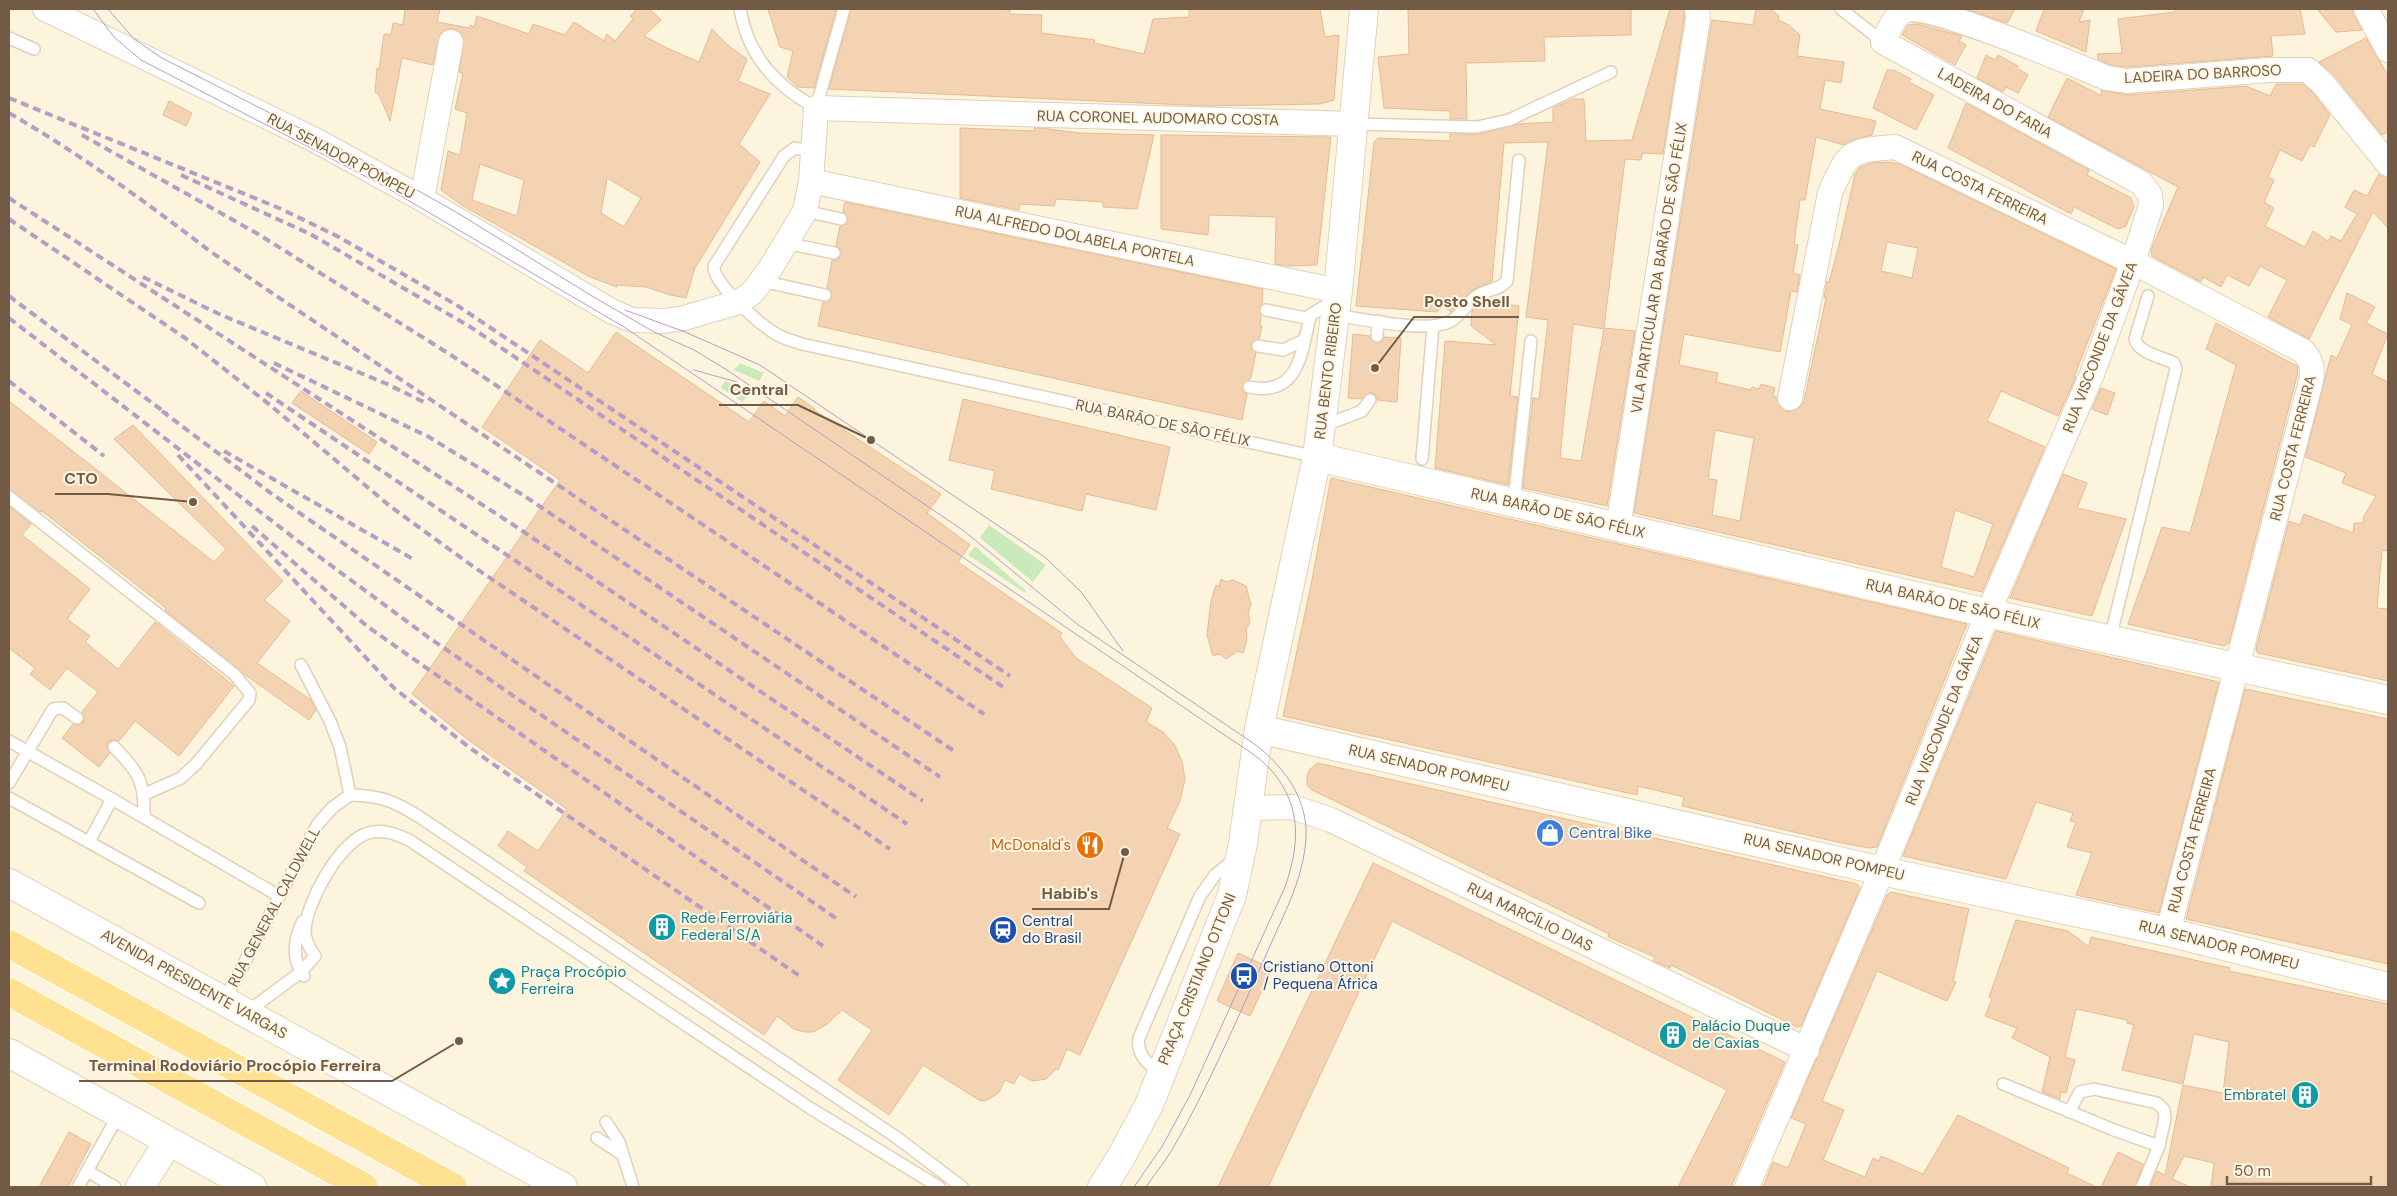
<svg xmlns="http://www.w3.org/2000/svg" width="2397" height="1196" font-family="'DM Sans',sans-serif">
<style>
.green{fill:#caeabc}
.building{fill:#f4d3b3;stroke:#e7bb93;fill-rule:evenodd}
.lines{fill:none;stroke-linecap:round;stroke-linejoin:round}
.lane-casing{stroke:#e1d0b9;stroke-width:14}
.street-casing{stroke:#e1d0b9;stroke-width:26}
.secondary-casing{stroke:#e6d1b7;stroke-width:30}
.primary-casing{stroke:#fff;stroke-width:30}
.lane{stroke:#fff;stroke-width:11}
.street{stroke:#fff;stroke-width:24}
.secondary{stroke:#fff;stroke-width:28}
.primary{stroke:#ffe192;stroke-width:28}
.tram{stroke:#b69dc5;stroke-width:1}
.rail{stroke:#b69dc5;stroke-width:4;stroke-dasharray:8 5;stroke-linecap:butt}
.labels{text-anchor:middle;stroke-width:4;stroke-linejoin:round;paint-order:stroke}
.street-label{font-size:15px;fill:#735a45;stroke:#fff7e4}
.shop-label{font-size:15px;fill:#366cbe;stroke:#fff7e4;text-anchor:start}
.food-label{font-size:15px;fill:#c56008;stroke:#fff7e4;text-anchor:end}
.culture-label{font-size:15px;fill:#0d838f;stroke:#fff7e4;text-anchor:start}
.transit-label{font-size:15px;fill:#164399;stroke:#fff7e4;text-anchor:start}
.leader{fill:none;stroke:#735a45;stroke-width:2}
.callout-dot{fill:#735a45;stroke:#fff7e4;stroke-width:2}
.callout-label{font-size:16px;text-anchor:middle;font-weight:bold;fill:#735a45;stroke:#fff7e4;stroke-width:4;stroke-linejoin:round;paint-order:stroke}
</style>
<rect width="100%" height="100%" fill="#fdf4dd"/>
<g class="green">
<polygon points="740,363 764,373 759,381 734,370"/>
<polygon points="725,381 750,392 743,402 721,388"/>
<polygon points="989,525 1046,565 1033,582 980,538"/>
<polygon points="975,546 1026,591 1025,593 968,555"/>
</g>
<g class="building">
<path d="M405 9H440L437 22 470 28V25L474 27 477 16 529 34 533 24 565 35 574 22 604 41 607 34 615 41 633 19 630 16 637 9H650L661 20 644 36 667 48 699 62 712 29 730 47 747 59 738 81 770 94 739 144 760 162 695 268 686 298 670 295 646 287 617 285V287L590 277 463 206 441 190 448 151 460 155 467 113 455 109 463 73 459 72 464 38 460 32 454 29H447L441 33 433 65 402 58 390 121 379 95 375 92 377 68 379 69 384 34 391 35 393 23 403 25ZM480 164 524 180 517 216 472 200ZM607 178 641 198 624 227 601 213Z"/>
<polygon points="768,9 836,9 814,88 798,87 787,77 793,51 780,47"/>
<polygon points="851,9 996,9 1010,10 1010,14 1042,15 1041,33 1095,40 1094,43 1144,54 1153,19 1189,17 1189,9 1320,9 1325,37 1339,35 1334,100 1320,104 1208,106 829,89"/>
<polygon points="1408,9 1631,9 1631,35 1544,37 1545,61 1466,63 1467,119 1450,119 1450,111 1384,108 1378,57 1409,54"/>
<path d="M1670 9H1684V19L1663 154 1642 153 1641 160 1625 159 1604 328 1635 331 1607 506 1523 488 1533 398 1539 399 1548 320 1526 317 1548 142 1504 143 1492 282 1472 290 1451 312 1443 306 1437 312 1356 306 1374 142 1378 138 1450 141V134H1478L1519 124 1553 122V108L1573 99H1584L1586 141 1632 140ZM1573 324 1604 329 1581 461 1560 458Z"/>
<path d="M1756 9H1771L1779 16 1778 20 1789 25 1800 35 1797 56 1844 62 1841 83 1825 80 1820 109 1876 121 1872 135 1856 139 1844 145 1816 137 1805 200H1800L1794 244 1798 245 1793 273 1800 275 1797 292 1791 291 1780 352 1684 334 1679 365 1718 373 1716 382 1751 390 1752 387 1759 389 1761 384 1775 388 1773 396 1777 397 1781 409 1788 412 1800 407 1804 401 1826 298H1824L1827 281 1829 282 1839 245 1855 174 1860 167 1871 163 1886 162 1900 164 2116 269 2074 377H2076L2058 416 2001 391 1987 421 2045 447 1982 592 1634 513 1712 20 1753 25ZM1887 242 1918 248 1912 278 1881 271ZM1715 430 1754 438 1740 521 1712 515 1717 480 1708 479ZM1955 510 1993 524 1974 577 1941 567Z"/>
<polygon points="1965,9 2015,9 2007,23"/>
<polygon points="2044,9 2084,9 2079,22 2090,20 2086,52 2036,31"/>
<polygon points="2174,9 2300,9 2305,34 2271,36 2273,56 2128,67 2111,65 2098,59 2097,54 2122,53 2118,19 2175,12"/>
<polygon points="2317,9 2352,9 2362,30 2336,32"/>
<polygon points="1917,24 1962,36 1959,41 1966,45 1955,65 1902,35 1908,25"/>
<polygon points="2366,38 2388,75 2388,132 2382,135 2334,75 2319,62"/>
<polygon points="1986,55 1995,60 1998,55 2018,66 2017,68 2028,75 2018,93 2006,87 2003,92 1977,78"/>
<polygon points="1887,70 1894,70 1911,79 1909,82 1934,95 1916,130 1873,108"/>
<polygon points="2067,78 2102,96 2101,90 2128,95 2246,86 2270,96 2276,84 2303,84 2313,93 2330,115 2314,147 2310,145 2302,161 2280,150 2268,177 2274,180 2264,202 2274,208 2265,226 2305,247 2313,231 2328,241 2331,236 2341,241 2357,214 2345,207 2354,190 2367,196 2379,174 2388,177 2388,228 2373,212 2309,339 2268,317 2287,280 2260,266 2249,286 2227,275 2221,287 2203,277 2201,282 2152,256 2151,250 2178,187 2048,117"/>
<polygon points="169,101 192,113 186,126 163,115"/>
<polygon points="1966,103 2089,170 2087,175 2131,198 2134,207 2126,226 2118,229 2074,207 2071,214 1948,148"/>
<polygon points="960,128 1035,131 1034,128 1041,128 1080,133 1154,135 1137,209 1103,207 1103,202 1056,199 1054,206 1020,204 1019,210 960,198"/>
<polygon points="1161,135 1331,137 1317,265 1287,266 1275,264 1276,217 1209,215 1208,235 1161,229"/>
<polygon points="845,202 1263,289 1262,304 1259,309 1261,315 1260,326 1262,326 1259,339 1253,341 1251,345 1256,353 1251,378 1242,386 1242,391 1247,394 1242,420 818,326 823,302 830,300 832,296 830,290 827,288 832,260 837,260 841,255 841,250 836,246 840,226 846,224 848,220 846,214 843,212"/>
<polygon points="2347,293 2375,307 2366,323 2388,334 2372,374 2388,382 2388,551 2382,550 2377,608 2388,609 2388,681 2258,653 2256,649 2289,521 2300,525 2304,514 2353,533 2354,523 2363,523 2364,516 2376,496 2342,483 2346,473 2305,457 2331,355 2337,358 2352,325 2340,319"/>
<polygon points="1491,298 1491,302 1519,306 1510,396 1518,397 1508,485 1435,468 1445,341 1496,345 1471,326 1472,311 1481,302"/>
<polygon points="2216,323 2297,366 2298,372 2229,643 2224,646 2128,624 2162,527 2190,533 2236,365 2206,349"/>
<polygon points="616,332 749,422 764,401 785,416 798,397 815,409 814,410 941,494 927,513 970,545 958,562 1062,633 1060,637 1076,658 1152,708 1146,722 1163,732 1174,744 1182,761 1185,779 1180,801 1167,828 1180,834 1080,1055 1067,1049 1058,1070 1056,1069 1046,1079 1033,1081 1019,1074 1014,1084 1005,1080 999,1092 994,1096 985,1101 979,1100 923,1065 889,1115 838,1080 872,1030 842,1010 826,1025 813,1032 804,1032 794,1029 777,1016 764,1035 524,871 527,867 498,846 508,831 538,851 567,809 467,739 412,694 560,480 482,427 540,340 588,373"/>
<polygon points="1353,334 1370,336 1371,340 1376,343 1381,342 1384,337 1401,338 1397,402 1377,400 1375,394 1370,393 1362,399 1348,398"/>
<polygon points="2101,388 2115,393 2107,415 2092,409"/>
<polygon points="301,391 377,442 369,454 292,403"/>
<polygon points="963,399 1170,447 1156,510 1086,494 1082,511 991,489 995,471 949,460"/>
<polygon points="9,401 214,562 226,549 114,439 133,425 283,581 264,600 290,621 257,663 311,700 316,710 309,720 244,674 165,610 166,608 42,511 40,512 9,490"/>
<polygon points="2063,474 2087,483 2077,508 2126,519 2092,616 2010,598"/>
<polygon points="1331,478 1967,624 1877,847 1869,848 1837,842 1682,806 1684,797 1638,786 1637,795 1283,716 1311,585"/>
<polygon points="9,506 31,524 22,535 90,589 67,619 90,636 85,642 118,669 155,622 234,686 179,756 135,721 119,741 113,740 108,742 107,748 110,753 99,767 62,738 73,724 77,725 83,723 84,718 82,712 98,692 67,668 50,690 30,674 35,668 9,648"/>
<polygon points="1221,579 1226,582 1233,580 1246,586 1251,605 1248,613 1250,622 1246,630 1247,640 1243,653 1238,651 1226,659 1220,654 1213,656 1207,635 1211,601 1216,585 1219,587"/>
<polygon points="1996,631 2219,682 2159,913 2076,895 2092,853 2067,847 2076,822 2070,821 2073,813 2036,802 2006,879 1903,856"/>
<polygon points="2245,689 2388,719 2388,964 2186,919"/>
<polygon points="1318,763 1588,824 1632,834 1633,831 1650,835 1650,837 1857,884 1860,888 1801,1026 1797,1027 1671,965 1670,968 1653,961 1655,957 1608,937 1609,934 1552,906 1312,790 1307,785 1307,776 1310,769"/>
<polygon points="1373,863 1785,1062 1731,1187 1678,1187 1727,1090 1392,921 1268,1187 1218,1187"/>
<polygon points="1891,892 1969,909 1953,981 1956,982 1947,1001 1877,971 1822,1101 1844,1110 1823,1160 1865,1177 1873,1158 1879,1161 1881,1156 1923,1174 1958,1115 2069,1168 2067,1173 2096,1187 1763,1187 1773,1162 1788,1168 1806,1124 1791,1118 1887,895"/>
<polygon points="2016,920 2068,931 2089,947 2091,937 2230,968 2229,971 2388,1004 2388,1187 2211,1186 2214,1163 2184,1156 2172,1179 2190,1187 2150,1187 2157,1171 2165,1175 2183,1085 2223,1093 2229,1042 2194,1034 2183,1084 2122,1070 2134,1025 2127,1023 2127,1020 2076,1009 2065,1057 2075,1060 2066,1093 2061,1092 2060,1099 2042,1092 2050,1057 2012,1038 2017,1028 1985,1016 1992,999 1989,997"/>
<polygon points="1238,953 1272,969 1250,1016 1217,1001"/>
<polygon points="69,1132 91,1144 68,1187 39,1187"/>
<polygon points="2118,1152 2143,1164 2135,1187 2101,1187"/>
</g>
<g class="lines">
<defs>
<g id="lane">
<path d="M740 9C748 56 776 86 816 108L844 9"/>
<polyline points="1841,9 1883,42"/>
<polyline points="9,38 34,49"/>
<polyline points="1354,124 1477,127 1509,120 1611,72"/>
<path d="M813 152 795 148 784 156 714 266C712 283 761 325 776 334 784 339 793 341 802 344L1317 457"/>
<polyline points="805,211 841,219"/>
<polyline points="786,243 834,253"/>
<polyline points="762,281 825,295"/>
<polyline points="1266,310 1306,318 1334,300"/>
<path d="M1335 315C1362 319 1426 333 1449 322 1460 317 1467 303 1477 296 1487 289 1498 291 1507 281L1519 160"/>
<polyline points="1377,336 1378,321"/>
<polyline points="1258,346 1283,350 1304,340"/>
<path d="M1249 387C1299 397 1301 354 1310 317"/>
<polyline points="1323,426 1362,411 1370,400"/>
<polyline points="1422,459 1433,326"/>
<polyline points="9,497 234,674 250,693 249,700 196,764 181,778 145,794"/>
<polyline points="1514,503 1531,341"/>
<path d="M2110 639 2176 369 2174 363C2162 357 2138 353 2135 339L2148 296"/>
<polyline points="301,665 330,721 340,747 350,795"/>
<polyline points="9,741 112,799 279,896"/>
<path d="M114 747C139 772 145 782 144 817"/>
<polyline points="9,783 53,709 63,708 77,718"/>
<path d="M350 795C381 796 392 800 418 816L896 1137 962 1187"/>
<polyline points="9,798 199,903"/>
<polyline points="89,842 112,799"/>
<path d="M303 921C294 938 291 959 304 976"/>
<polyline points="224,1001 317,825 332,808 350,795"/>
<path d="M247 1012 301 972 315 956C310 949 305 941 305 931 306 903 339 842 368 833 383 829 396 834 409 840L810 1108 939 1187"/>
<path d="M1160 1074C1148 1063 1136 1055 1139 1038L1200 896 1215 875 1235 859"/>
<polyline points="2003,1084 2114,1130 2159,1146 2142,1187"/>
<polyline points="2069,1112 2080,1092 2094,1089 2157,1103 2164,1110 2165,1118 2159,1146"/>
<polyline points="606,1122 619,1142 633,1187"/>
<polyline points="597,1138 623,1155"/>
<polyline points="87,1171 115,1187"/>
<polyline points="78,1187 119,1114"/>
</g>
<g id="street">
<polyline points="45,9 315,140 422,199 611,311 632,320 664,321 684,318 739,302 753,292 770,269 805,211 811,181 816,108 1354,124"/>
<polyline points="2366,9 2388,50"/>
<polyline points="811,181 1338,291"/>
<polyline points="422,199 451,42"/>
<path d="M1790 398 1830 193C1849 150 1849 151 1895 147L2133 262 2303 351C2312 361 2313 368 2311 381L2168 932"/>
<polyline points="1618,527 1698,19 1697,9"/>
<polyline points="1248,808 1292,807 1331,820 1807,1050"/>
<path d="M1747 1187 1882 871 1988 613 2092 374 2133 262 2151 205 2150 195 2141 183 1883 42C1888 33 1894 15 1904 11 1926 1 2077 66 2107 78L2127 81 2270 70H2308L2323 84 2388 164"/>
</g>
<g id="secondary">
<polyline points="1317,457 1988,613 2388,700"/>
<polyline points="1259,729 1882,871 2168,932 2388,987"/>
<polyline points="9,883 563,1187"/>
<polyline points="9,1053 252,1187"/>
<polyline points="140,1187 168,1142"/>
<polyline points="1102,1187 1120,1159 1149,1105 1232,895 1243,843 1259,729 1317,457 1338,291 1364,9"/>
</g>
<g id="primary">
<polyline points="9,944 453,1187"/>
<polyline points="9,992 364,1187"/>
</g>
</defs>
<use href="#lane" class="lane-casing"/>
<use href="#street" class="street-casing"/>
<use href="#secondary" class="secondary-casing"/>
<use href="#primary" class="primary-casing"/>
<use href="#lane" class="lane"/>
<use href="#street" class="street"/>
<use href="#secondary" class="secondary"/>
<use href="#primary" class="primary"/>
<g class="tram">
<path d="M93 9 114 37 141 60 382 185 624 327 1220 732C1237 744 1258 755 1272 771 1303 808 1299 846 1285 887L1191 1093 1163 1145 1134 1187"/>
<path d="M108 9 134 39 162 58 378 168 456 212 592 296 654 332 694 350 727 370 964 531 1077 624 1256 745C1282 766 1303 792 1306 827 1308 872 1283 915 1266 955 1237 1020 1207 1089 1172 1150 1164 1163 1154 1175 1146 1187"/>
<polyline points="625,310 685,332 760,365 1046,558 1082,593 1123,651"/>
<polyline points="694,370 737,382"/>
</g>
<g class="rail">
<polyline points="9,98 279,208 339,237 458,306 1010,676"/>
<path d="M9 113C80 154 146 202 211 252L957 753"/>
<polyline points="82,135 258,234 451,355 984,714"/>
<polyline points="181,175 310,234 469,326 1003,687"/>
<polyline points="9,198 509,522 923,801"/>
<polyline points="9,219 185,338 270,405 391,507 471,565 890,849"/>
<polyline points="143,277 219,314 387,384 428,404"/>
<polyline points="9,296 167,414"/>
<polyline points="9,318 298,541 428,637 840,921"/>
<polyline points="274,363 429,437 526,497 940,777"/>
<polyline points="9,381 104,456"/>
<polyline points="266,393 907,824"/>
<polyline points="162,411 272,494 856,897"/>
<polyline points="224,451 413,559"/>
<polyline points="178,455 394,688 470,748 801,977"/>
<polyline points="252,526 368,627 823,946"/>
</g>
</g>
<defs>
<symbol id="shop-disc" viewBox="-11 -11 22 22"><circle r="9.5" fill="#3f7fe0" stroke="#fff7e4"/><path d="M-5-2.5h2.3a2.7 3.5 0 0 1 5.4 0H5L5.5 6h-11ZM-1.5-2.5h3a1.5 2.3 0 0 0-3 0Z" fill="#fff"/></symbol>
<symbol id="restaurant-disc" viewBox="-11 -11 22 22"><circle r="9.5" fill="#e8710a" stroke="#fff7e4"/><path d="M-5-6h1v4h1v-4h1v4h1v-4h1v5L-1.5 .5V6h-2V.5L-5-1ZM5-6V6H3V1.5H1.5Q1.5-4 5-6Z" fill="#fff"/></symbol>
<symbol id="building-disc" viewBox="-11 -11 22 22"><circle r="9.5" fill="#0f9aa8" stroke="#fff7e4"/><path d="M-4-6H4V6H1V3H-1V6H-4ZM-2.5-4.3h1.7v1.8h-1.7ZM.8-4.3h1.7v1.8H.8ZM-2.5-1h1.7V.8h-1.7ZM.8-1h1.7V.8H.8Z" fill="#fff"/></symbol>
<symbol id="station-disc" viewBox="-11 -11 22 22"><circle r="9.5" fill="#1a4fb4" stroke="#fff7e4"/><path d="M-3-6H3Q5-6 5-4V2Q5 4 3 4L4.5 6H3L1.5 4h-3L-3 6H-4.5L-3 4Q-5 4-5 2V-4Q-5-6-3-6ZM-3.5-4v3h7v-3ZM-3.5 1v1.5H-2V1ZM2 1v1.5H3.5V1Z" fill="#fff"/></symbol>
<symbol id="bus-disc" viewBox="-11 -11 22 22"><circle r="9.5" fill="#1a4fb4" stroke="#fff7e4"/><path d="M-5-6H5V4H4V6H2V4H-2V6H-4V4H-5ZM-3.5-4V0h7V-4ZM-3.5 1.2v1.5H-2V1.2ZM2 1.2v1.5H3.5V1.2Z" fill="#fff"/></symbol>
<symbol id="sight-disc" viewBox="-11 -11 22 22"><circle r="9.5" fill="#0f9aa8" stroke="#fff7e4"/><path d="M0-6L1.8-2.2L6-1.7L2.9 1.2L3.7 5.4L0 3.3L-3.7 5.4L-2.9 1.2L-6-1.7L-1.8-2.2Z" fill="#fff"/></symbol>
</defs>
<g fill-rule="evenodd">
<use href="#shop-disc" x="1534" y="817" width="32" height="32"/>
<use href="#restaurant-disc" x="1074" y="829" width="32" height="32"/>
<use href="#building-disc" x="646" y="911" width="32" height="32"/>
<use href="#station-disc" x="987" y="914" width="32" height="32"/>
<use href="#bus-disc" x="1228" y="960" width="32" height="32"/>
<use href="#sight-disc" x="486" y="965" width="32" height="32"/>
<use href="#building-disc" x="1657" y="1019" width="32" height="32"/>
<use href="#building-disc" x="2289" y="1079" width="32" height="32"/>
</g>
<g class="labels">
<g class="street-label">
<text transform="translate(2203 74) rotate(-3)" y="5">LADEIRA DO BARROSO</text>
<text transform="translate(1995 103) rotate(29)" y="5">LADEIRA DO FARIA</text>
<text transform="translate(1158 118) rotate(1)" y="5">RUA CORONEL AUDOMARO COSTA</text>
<text transform="translate(341 156) rotate(28)" y="5">RUA SENADOR POMPEU</text>
<text transform="translate(1980 188) rotate(26)" y="5">RUA COSTA FERREIRA</text>
<text transform="translate(1075 236) rotate(12)" y="5">RUA ALFREDO DOLABELA PORTELA</text>
<text transform="translate(1659 268) rotate(-81)" y="5">VILA PARTICULAR DA BARÃO DE SÃO FÉLIX</text>
<text transform="translate(2100 347) rotate(-69)" y="5">RUA VISCONDE DA GÁVEA</text>
<text transform="translate(1328 371) rotate(-83)" y="5">RUA BENTO RIBEIRO</text>
<text transform="translate(1163 423) rotate(12)" y="5">RUA BARÃO DE SÃO FÉLIX</text>
<text transform="translate(2293 448) rotate(-76)" y="5">RUA COSTA FERREIRA</text>
<text transform="translate(1558 513) rotate(13)" y="5">RUA BARÃO DE SÃO FÉLIX</text>
<text transform="translate(1953 604) rotate(13)" y="5">RUA BARÃO DE SÃO FÉLIX</text>
<text transform="translate(1944 720) rotate(-68)" y="5">RUA VISCONDE DA GÁVEA</text>
<text transform="translate(1429 768) rotate(13)" y="5">RUA SENADOR POMPEU</text>
<text transform="translate(2192 840) rotate(-75)" y="5">RUA COSTA FERREIRA</text>
<text transform="translate(1824 857) rotate(13)" y="5">RUA SENADOR POMPEU</text>
<text transform="translate(274 907) rotate(-62)" y="5">RUA GENERAL CALDWELL</text>
<text transform="translate(1530 917) rotate(26)" y="5">RUA MARCÍLIO DIAS</text>
<text transform="translate(2219 945) rotate(14)" y="5">RUA SENADOR POMPEU</text>
<text transform="translate(1197 979) rotate(-68)" y="5">PRAÇA CRISTIANO OTTONI</text>
<text transform="translate(194 984) rotate(29)" y="5">AVENIDA PRESIDENTE VARGAS</text>
</g>
<g class="shop-label">
<text x="1569" y="838">Central Bike</text>
</g>
<g class="food-label">
<text x="1071" y="850">McDonald's</text>
</g>
<g class="culture-label">
<text x="681" y="923">Rede Ferroviária<tspan x="681" dy="17">Federal S/A</tspan></text>
<text x="521" y="977">Praça Procópio<tspan x="521" dy="17">Ferreira</tspan></text>
<text x="1692" y="1031">Palácio Duque<tspan x="1692" dy="17">de Caxias</tspan></text>
<text x="2286" y="1100" text-anchor="end">Embratel</text>
</g>
<g class="transit-label">
<text x="1022" y="926">Central<tspan x="1022" dy="17">do Brasil</tspan></text>
<text x="1263" y="972">Cristiano Ottoni<tspan x="1263" dy="17">/ Pequena África</tspan></text>
</g>
</g>
<path class="leader" d="M1375 368L1414 317H1519M871 440L798 405H719M193 502L108 494H55M1125 852L1109 909H1032M459 1041L392 1081H79"/>
<g class="callout-dot">
<circle cx="1375" cy="368" r="5"/>
<circle cx="871" cy="440" r="5"/>
<circle cx="193" cy="502" r="5"/>
<circle cx="1125" cy="852" r="5"/>
<circle cx="459" cy="1041" r="5"/>
</g>
<g class="callout-label">
<text x="1467" y="307">Posto Shell</text>
<text x="759" y="395">Central</text>
<text x="81" y="484">CTO</text>
<text x="1070" y="899">Habib's</text>
<text x="235" y="1071">Terminal Rodoviário Procópio Ferreira</text>
</g>
<rect width="2397" height="1196" fill="none" stroke="#735a45" stroke-width="20"/>
<path d="M2227 1176v8h144v-8" fill="none" stroke="#735a45" stroke-width="2.5"/>
<text x="2234" y="1176" font-size="15" fill="#735a45" stroke="#fff7e4" stroke-width="4" paint-order="stroke">50 m</text>
</svg>
